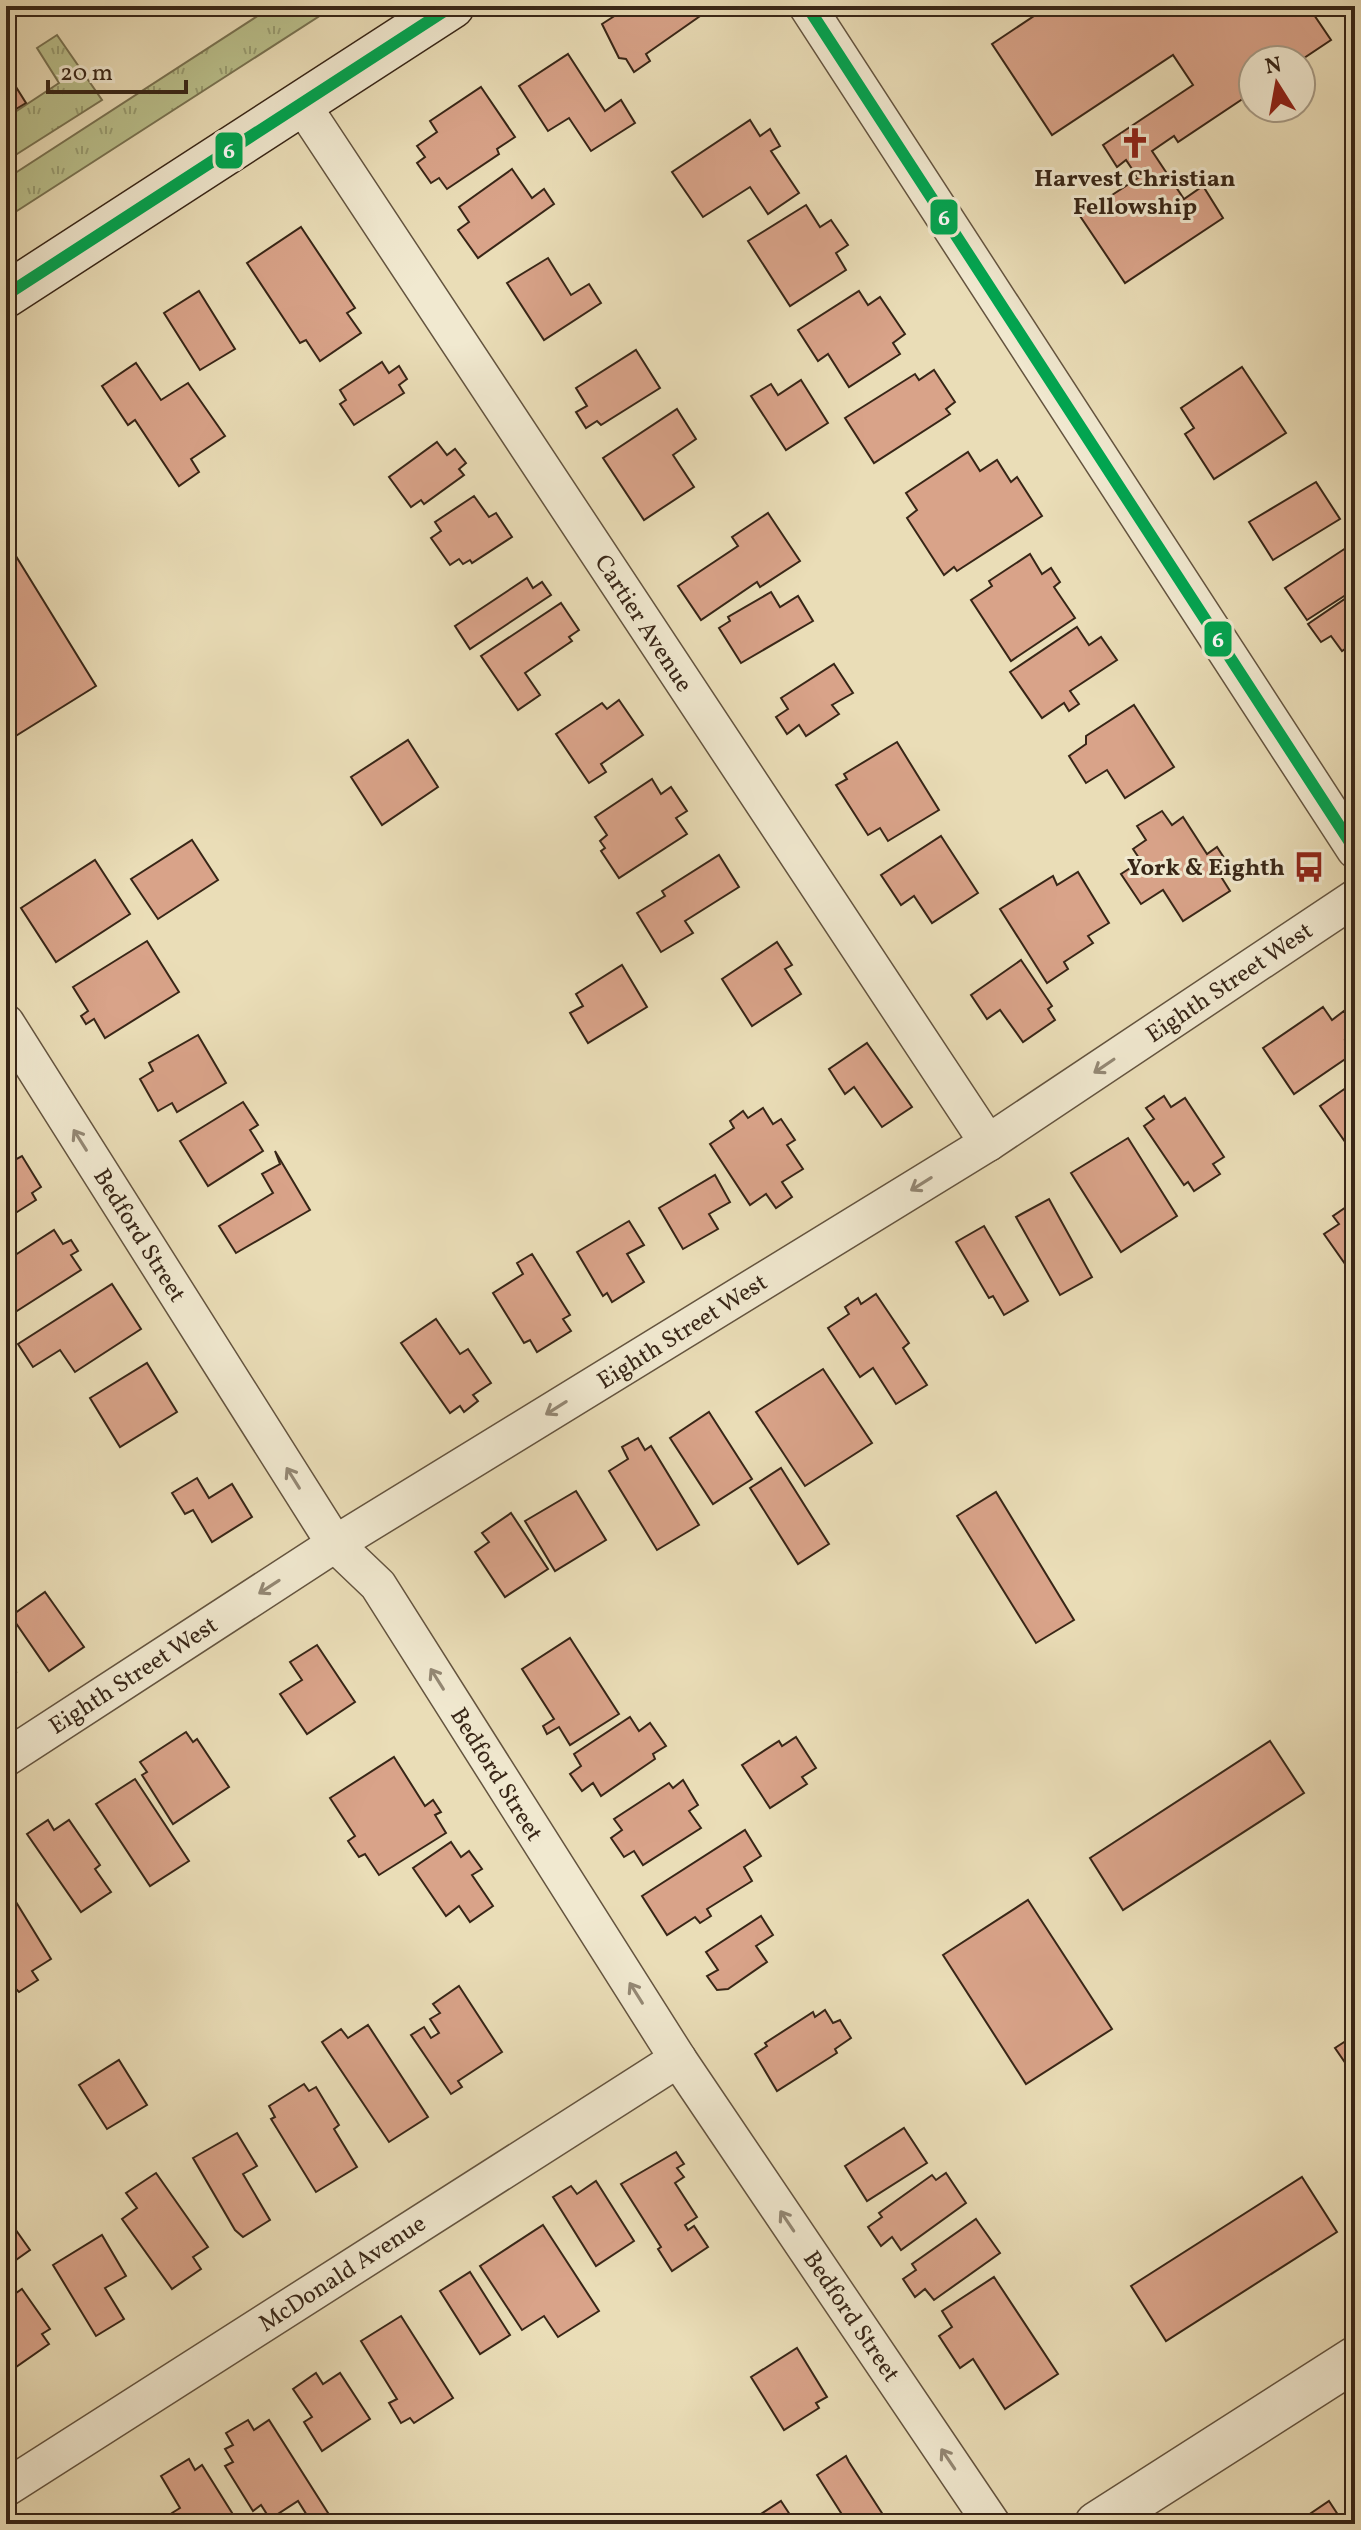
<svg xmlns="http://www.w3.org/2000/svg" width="1361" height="2530" font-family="Vollkorn,serif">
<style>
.grass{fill:url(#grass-tufts);stroke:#797352;stroke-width:2}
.building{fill:#d9a389;stroke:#382617;stroke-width:2}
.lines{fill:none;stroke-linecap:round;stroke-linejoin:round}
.minor-casing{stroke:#64543f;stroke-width:39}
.tertiary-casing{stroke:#64543f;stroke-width:47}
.secondary-casing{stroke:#382617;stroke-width:47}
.minor{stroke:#f1e9d0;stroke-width:36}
.tertiary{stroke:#f1e9d0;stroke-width:44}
.secondary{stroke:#f1e9d0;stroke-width:44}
.bus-1-casing{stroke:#f1e9d0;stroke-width:18}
.bus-1{stroke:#00a651;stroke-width:12}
.oneway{stroke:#948874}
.labels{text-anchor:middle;stroke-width:6;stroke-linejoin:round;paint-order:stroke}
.poi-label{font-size:24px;font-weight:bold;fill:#382617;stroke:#f1e9d0}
.street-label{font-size:24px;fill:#382617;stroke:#f1e9d0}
.line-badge{stroke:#f1e9d0;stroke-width:3}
.badge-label{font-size:22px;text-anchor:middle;font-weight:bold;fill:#fff}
</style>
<defs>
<pattern id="grass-tufts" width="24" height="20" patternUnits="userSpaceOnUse" patternTransform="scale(2)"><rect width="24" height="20" fill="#bac08c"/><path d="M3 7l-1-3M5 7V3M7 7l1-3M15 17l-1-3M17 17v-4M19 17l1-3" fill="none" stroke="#989c71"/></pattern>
</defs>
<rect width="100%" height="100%" fill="#eaddb7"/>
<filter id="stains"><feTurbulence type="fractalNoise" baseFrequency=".0025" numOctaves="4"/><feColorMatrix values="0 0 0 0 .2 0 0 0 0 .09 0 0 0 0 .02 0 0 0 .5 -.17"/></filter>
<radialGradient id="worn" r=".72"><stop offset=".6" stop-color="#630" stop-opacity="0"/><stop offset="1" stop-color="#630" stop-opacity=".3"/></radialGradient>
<g class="grass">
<polygon points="273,6 335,6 6,218 6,179"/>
<polygon points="57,35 102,100 6,161 6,118 59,83 37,48"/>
</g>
<g class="building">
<polygon points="630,6 698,6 703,14 646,54 650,61 634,72 626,59 619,58 602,24"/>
<polygon points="1049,6 1308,6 1331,40 1301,60 1253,60 1253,92 1178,142 1174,136 1152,151 1184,199 1203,186 1223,218 1125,283 1080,216 1138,178 1126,160 1117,167 1103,145 1193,85 1173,55 1052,135 992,44"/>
<polygon points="568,54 605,111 621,100 635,123 591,151 569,118 548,131 519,86"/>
<polygon points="6,71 26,103 6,115"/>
<polygon points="481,87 515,137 497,149 499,154 447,189 439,178 431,183 417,163 425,157 417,146 437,132 430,121"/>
<polygon points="750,120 760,136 770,129 780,146 771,151 799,193 768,214 750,187 703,217 672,172"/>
<polygon points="512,169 532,198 544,189 554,204 478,258 458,230 469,222 459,207"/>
<polygon points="806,205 820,227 831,220 848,245 836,253 846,270 790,306 748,241"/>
<polygon points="301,227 355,308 347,313 361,333 320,361 306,340 300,343 247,263"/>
<polygon points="548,258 571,295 589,284 601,303 544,340 507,283"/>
<polygon points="199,291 235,349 200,370 164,313"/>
<polygon points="859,291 868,305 880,297 905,334 893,343 900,354 849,387 828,354 818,361 798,330"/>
<polygon points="636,350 660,388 601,425 597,421 586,428 576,412 587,406 576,388"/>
<polygon points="382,362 389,373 399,366 407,379 399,385 404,393 354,425 340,404 346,400 340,390"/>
<polygon points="136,363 161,400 188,383 225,436 191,459 199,472 179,486 135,420 128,425 102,386"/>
<polygon points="1242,367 1286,433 1214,479 1185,434 1194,428 1181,408"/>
<polygon points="934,370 955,402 946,409 950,414 874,463 845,418 915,374 919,380"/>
<polygon points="801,380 828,423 786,450 751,396 771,384 778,395"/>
<polygon points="677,409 696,439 673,455 694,487 644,520 603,458"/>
<polygon points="437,442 447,455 455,449 466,463 459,469 464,475 424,504 421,500 411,507 389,477"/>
<polygon points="968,452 980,471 997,460 1011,482 1017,477 1042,516 957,571 954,567 944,575 907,518 917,510 906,493"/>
<polygon points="1316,482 1340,519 1273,560 1249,522"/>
<polygon points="474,496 489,517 496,513 512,537 472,563 470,560 463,564 459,559 450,565 431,538 441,531 435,522"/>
<polygon points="768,513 800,561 760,587 757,582 701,620 678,586 738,546 732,537"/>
<polygon points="6,540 96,686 6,742"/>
<polygon points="1355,542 1355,589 1307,620 1285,588"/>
<polygon points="1030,554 1042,574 1051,568 1060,582 1054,587 1075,618 1011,661 971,600 992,586 989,581"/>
<polygon points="527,578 533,588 542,582 551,595 470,649 455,626"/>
<polygon points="771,592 780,607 798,596 813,621 741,663 719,628 730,621 728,617"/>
<polygon points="1355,592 1355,642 1342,651 1331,636 1321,642 1308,624"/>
<polygon points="561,603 579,630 569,637 572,641 525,673 540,695 518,710 481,656"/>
<polygon points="1077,627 1089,645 1101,637 1117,660 1070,691 1079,704 1069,711 1064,703 1042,718 1010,672"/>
<polygon points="834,664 853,693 832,705 839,714 806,736 799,725 787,734 776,717 788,709 781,698"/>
<polygon points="619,700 643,735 601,764 606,772 589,783 556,734 602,703 607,709"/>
<polygon points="1134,705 1174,767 1125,798 1107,770 1086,783 1069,756 1086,744 1086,736"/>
<polygon points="408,740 438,787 382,825 351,777"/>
<polygon points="897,742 939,810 888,841 880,828 868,835 836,785 847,779 844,774"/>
<polygon points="652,779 661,794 671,787 687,811 676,818 687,834 619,878 601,851 605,848 600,841 607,835 595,817"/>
<polygon points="1162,811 1172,825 1183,817 1207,854 1217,847 1230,867 1220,875 1230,891 1183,921 1163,890 1141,904 1121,874 1141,861 1133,849 1146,840 1137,826"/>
<polygon points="941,836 978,893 932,923 914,896 901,905 881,875"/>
<polygon points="192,840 218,880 158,919 131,879"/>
<polygon points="719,855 739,887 685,921 693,933 661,952 637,913 665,896 662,891"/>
<polygon points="95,860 130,914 56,962 21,908"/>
<polygon points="1078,872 1109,923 1088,936 1093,943 1064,962 1068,969 1047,983 1000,909 1053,876 1057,885"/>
<polygon points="147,941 179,992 105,1038 94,1019 86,1024 81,1016 88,1011 73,987"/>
<polygon points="777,942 792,965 785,969 801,994 752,1026 722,979"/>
<polygon points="1021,960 1052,1006 1048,1009 1055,1020 1023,1042 1000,1010 987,1019 971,995"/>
<polygon points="622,965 647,1007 588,1043 570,1013 583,1006 576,994"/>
<polygon points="1323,1007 1332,1020 1344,1011 1355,1027 1355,1033 1345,1040 1354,1053 1294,1094 1263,1048"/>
<polygon points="198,1035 226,1083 177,1112 172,1103 158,1111 140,1079 153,1071 149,1063"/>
<polygon points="867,1043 912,1107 882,1127 854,1087 845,1094 829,1069"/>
<polygon points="1353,1083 1355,1085 1355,1156 1320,1106"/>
<polygon points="1164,1096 1171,1107 1185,1098 1224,1157 1213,1164 1220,1174 1194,1191 1188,1182 1184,1185 1144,1126 1154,1119 1146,1108"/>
<polygon points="243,1102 258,1125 250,1130 263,1151 208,1186 180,1141"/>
<polygon points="763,1108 773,1124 781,1119 795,1140 787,1145 803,1169 782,1182 792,1197 776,1208 766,1194 750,1205 710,1144 734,1128 730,1121 743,1111 748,1118"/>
<polygon points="1128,1138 1177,1216 1121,1252 1071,1173"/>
<polygon points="275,1151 310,1210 236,1253 219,1226 273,1193 262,1174 280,1164"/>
<polygon points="6,1156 11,1162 22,1156 41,1187 32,1193 36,1200 6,1219"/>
<polygon points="715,1175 730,1202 709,1214 718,1229 683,1249 659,1208"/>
<polygon points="1049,1199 1092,1277 1060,1295 1016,1217"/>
<polygon points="1355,1201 1355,1267 1350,1271 1324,1234 1339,1224 1333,1216"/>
<polygon points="629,1221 644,1245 627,1254 644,1282 612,1302 607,1293 603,1296 577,1252"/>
<polygon points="984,1226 1028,1301 1004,1315 993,1296 989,1298 956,1242"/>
<polygon points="54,1230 63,1244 71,1240 78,1251 71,1255 81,1270 6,1318 6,1261"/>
<polygon points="532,1254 570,1315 563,1319 571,1331 537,1352 530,1340 524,1343 493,1293 523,1274 517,1263"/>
<polygon points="112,1284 141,1329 75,1372 60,1350 33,1367 18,1344"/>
<polygon points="876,1294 909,1343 903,1348 927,1385 896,1404 873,1368 860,1377 828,1328 849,1314 845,1307 858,1298 861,1304"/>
<polygon points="436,1319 460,1354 468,1349 491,1383 473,1395 478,1401 464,1412 460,1406 450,1413 401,1343"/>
<polygon points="147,1363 177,1412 120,1447 90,1398"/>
<polygon points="823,1369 872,1443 805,1486 756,1412"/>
<polygon points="709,1412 752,1479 713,1504 670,1438"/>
<polygon points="638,1438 645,1450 651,1446 699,1525 657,1550 609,1471 628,1459 622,1447"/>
<polygon points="781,1468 829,1544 798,1564 750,1488"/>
<polygon points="197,1478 209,1498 232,1484 252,1517 212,1542 193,1510 185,1514 172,1493"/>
<polygon points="576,1491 606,1540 555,1571 525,1521"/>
<polygon points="996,1492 1074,1620 1036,1643 957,1516"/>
<polygon points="511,1513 548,1569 505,1597 475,1552 489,1542 482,1533"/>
<polygon points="45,1592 84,1647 49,1671 11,1616"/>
<polygon points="570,1638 619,1714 570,1745 559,1727 547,1734 543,1726 554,1719 522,1669"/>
<polygon points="317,1645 355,1702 307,1734 280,1694 302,1680 290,1662"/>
<polygon points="6,1658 16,1672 6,1679"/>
<polygon points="630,1717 639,1731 650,1723 666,1746 653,1754 655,1759 601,1796 593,1783 582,1791 570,1774 581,1766 574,1754"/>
<polygon points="186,1732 193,1742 197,1739 229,1787 173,1824 142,1775 147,1772 140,1762"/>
<polygon points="796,1737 816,1768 802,1777 807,1784 770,1808 742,1765 779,1741 782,1746"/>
<polygon points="1270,1741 1304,1793 1123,1910 1090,1858"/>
<polygon points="394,1757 425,1806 433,1800 441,1812 435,1815 446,1833 379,1875 365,1854 359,1857 348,1841 355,1836 330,1798"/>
<polygon points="135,1779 189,1861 150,1886 96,1804"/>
<polygon points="683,1780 698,1805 689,1811 701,1828 643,1865 634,1851 624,1857 611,1838 622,1830 614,1819 669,1783 673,1788"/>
<polygon points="48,1820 54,1830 69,1820 100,1865 95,1869 111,1892 81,1912 27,1834"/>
<polygon points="745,1830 761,1856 744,1867 752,1881 707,1909 711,1916 700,1923 695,1917 667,1935 642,1896"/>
<polygon points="451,1842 461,1857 469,1851 482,1869 472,1875 493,1906 470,1922 459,1906 446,1916 413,1868"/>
<polygon points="1028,1900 1112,2029 1026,2084 943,1955"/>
<polygon points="16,1902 51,1959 32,1971 38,1980 19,1992 6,1979 6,1909"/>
<polygon points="761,1916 773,1935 756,1946 767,1962 728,1989 717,1990 707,1976 718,1970 706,1952"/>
<polygon points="459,1986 502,2052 458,2081 462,2087 451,2094 411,2035 424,2027 431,2038 439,2033 430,2019 440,2013 433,2004"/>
<polygon points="825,2010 833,2023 840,2020 851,2038 835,2049 837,2053 777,2091 755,2054 767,2046 765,2043 813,2012 815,2017"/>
<polygon points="368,2025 428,2117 389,2142 322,2042 341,2029 348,2038"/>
<polygon points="1355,2035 1355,2077 1335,2048"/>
<polygon points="119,2060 147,2105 107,2129 79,2085"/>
<polygon points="304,2084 309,2091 316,2087 339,2125 334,2129 357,2167 316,2192 271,2119 275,2117 269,2106"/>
<polygon points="904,2128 927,2163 867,2201 845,2166"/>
<polygon points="237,2133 257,2166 243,2174 270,2220 243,2237 235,2230 193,2158"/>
<polygon points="676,2152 684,2164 677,2168 684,2177 675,2183 697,2217 685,2225 688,2230 694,2226 708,2247 672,2271 658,2249 661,2247 621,2184"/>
<polygon points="156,2173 208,2247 193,2257 201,2269 172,2289 122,2219 137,2208 126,2193"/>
<polygon points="946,2173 966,2203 901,2250 892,2237 881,2246 868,2227 882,2217 879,2213 932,2175 936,2180"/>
<polygon points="1302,2177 1337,2232 1166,2341 1131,2286"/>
<polygon points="596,2181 634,2241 596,2266 553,2197 571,2186 577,2194"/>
<polygon points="6,2216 30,2250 6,2267"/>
<polygon points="976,2219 1000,2253 934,2300 925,2289 915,2297 903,2279 916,2270 912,2264"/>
<polygon points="543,2225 599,2311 558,2337 544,2316 522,2330 480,2266"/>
<polygon points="102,2235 126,2276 105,2288 124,2319 96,2336 53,2265"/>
<polygon points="470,2272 510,2335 480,2354 440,2291"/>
<polygon points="994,2277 1058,2374 1005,2409 973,2359 960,2368 939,2336 952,2327 942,2311"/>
<polygon points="22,2289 50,2329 42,2334 49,2344 16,2367 6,2352 6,2300"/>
<polygon points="401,2316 453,2398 414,2423 410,2418 401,2423 389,2403 397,2399 361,2341"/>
<polygon points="797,2348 827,2397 816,2403 819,2408 784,2430 751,2377"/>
<polygon points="316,2373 323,2384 340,2373 370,2419 322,2451 304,2422 312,2417 293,2389"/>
<polygon points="248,2420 254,2430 269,2420 335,2524 324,2524 318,2515 310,2520 298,2501 270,2519 261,2505 253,2511 225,2466 233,2462 225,2449 233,2445 226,2433"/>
<polygon points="846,2456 849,2462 889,2524 848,2524 817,2475"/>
<polygon points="189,2459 195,2470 202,2465 239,2524 179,2524 172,2513 180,2508 161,2476"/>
<polygon points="781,2501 796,2524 748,2524 747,2523"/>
<polygon points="1329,2501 1344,2524 1295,2524"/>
</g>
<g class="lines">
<defs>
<g id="minor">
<polyline points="807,6 1355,850"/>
<polyline points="301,103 988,1143"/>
<polyline points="6,1023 335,1544 378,1585 678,2059 992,2524"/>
<polyline points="6,1758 335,1544 988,1143 1355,898"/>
<polyline points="6,2488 678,2059"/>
</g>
<polyline id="tertiary" points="1097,2524 1355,2359"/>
<polyline id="secondary" points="6,295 452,6"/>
</defs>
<use href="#minor" class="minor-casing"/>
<use href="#tertiary" class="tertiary-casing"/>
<use href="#secondary" class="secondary-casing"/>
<use href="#minor" class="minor"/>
<use href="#tertiary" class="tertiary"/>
<use href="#secondary" class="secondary"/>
<defs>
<g id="bus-1">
<polyline points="807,6 1355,850"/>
<polyline points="6,295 452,6"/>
</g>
</defs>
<use href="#bus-1" class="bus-1-casing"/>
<use href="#bus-1" class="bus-1"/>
</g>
<defs><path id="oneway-shaft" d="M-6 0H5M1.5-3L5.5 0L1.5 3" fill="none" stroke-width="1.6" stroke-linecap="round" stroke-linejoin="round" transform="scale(2)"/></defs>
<g class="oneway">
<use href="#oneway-shaft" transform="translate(1104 1066) rotate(146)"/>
<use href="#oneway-shaft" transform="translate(80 1140) rotate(-122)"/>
<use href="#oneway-shaft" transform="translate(921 1184) rotate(148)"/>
<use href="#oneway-shaft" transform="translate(556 1408) rotate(148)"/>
<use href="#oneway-shaft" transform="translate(293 1478) rotate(-122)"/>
<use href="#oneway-shaft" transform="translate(269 1587) rotate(147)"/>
<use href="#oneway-shaft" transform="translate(437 1679) rotate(-122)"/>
<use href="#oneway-shaft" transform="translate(636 1993) rotate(-122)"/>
<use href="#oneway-shaft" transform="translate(787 2221) rotate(-124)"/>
<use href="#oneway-shaft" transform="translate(948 2459) rotate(-124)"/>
</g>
<defs>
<symbol id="church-bare" viewBox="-9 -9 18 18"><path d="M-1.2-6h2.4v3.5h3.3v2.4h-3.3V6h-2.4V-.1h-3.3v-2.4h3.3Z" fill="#8f2418" stroke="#f1e9d0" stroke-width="2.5" paint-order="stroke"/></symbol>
<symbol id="bus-bare" viewBox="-9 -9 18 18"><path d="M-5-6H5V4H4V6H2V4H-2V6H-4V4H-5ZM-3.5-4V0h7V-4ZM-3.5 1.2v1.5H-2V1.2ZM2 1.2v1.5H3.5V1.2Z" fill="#8f2418" stroke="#f1e9d0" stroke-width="2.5" paint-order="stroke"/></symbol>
</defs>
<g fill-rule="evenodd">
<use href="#church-bare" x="1113" y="121" width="44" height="44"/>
<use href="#bus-bare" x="1287" y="845" width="44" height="44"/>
</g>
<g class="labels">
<g class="poi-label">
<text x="1135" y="186">Harvest Christian<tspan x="1135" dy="28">Fellowship</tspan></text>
<text x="1285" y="875" text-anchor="end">York &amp; Eighth</text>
</g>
<g class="street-label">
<text transform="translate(644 623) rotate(57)" y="8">Cartier Avenue</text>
<text transform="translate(1229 982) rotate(-34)" y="8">Eighth Street West</text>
<text transform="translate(140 1235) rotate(58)" y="8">Bedford Street</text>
<text transform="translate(682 1331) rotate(-32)" y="8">Eighth Street West</text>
<text transform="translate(133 1675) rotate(-33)" y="8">Eighth Street West</text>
<text transform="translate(497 1774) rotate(58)" y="8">Bedford Street</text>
<text transform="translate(342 2273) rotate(-33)" y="8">McDonald Avenue</text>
<text transform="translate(852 2316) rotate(56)" y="8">Bedford Street</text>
</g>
</g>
<g class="line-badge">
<rect x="214" y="131" width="30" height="39" rx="8" fill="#00a651"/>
<rect x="929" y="198" width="30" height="38" rx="8" fill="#00a651"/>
<rect x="1203" y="620" width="30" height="38" rx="8" fill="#00a651"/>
</g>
<g class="badge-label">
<text x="229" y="158">6</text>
<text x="944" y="225">6</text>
<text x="1218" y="647">6</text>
</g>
<rect width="1361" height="2530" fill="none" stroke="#eaddb7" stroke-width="32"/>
<rect x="8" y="8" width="1345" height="2514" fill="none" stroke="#382617" stroke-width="4"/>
<rect x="16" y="16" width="1329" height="2498" fill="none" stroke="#382617" stroke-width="2"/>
<g transform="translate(1277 84) rotate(349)"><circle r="38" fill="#f1e9d0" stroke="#a79b86" stroke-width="2"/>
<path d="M0-6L14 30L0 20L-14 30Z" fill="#8f2418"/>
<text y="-12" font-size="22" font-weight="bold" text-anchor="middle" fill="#382617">N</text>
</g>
<path d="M48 80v12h138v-12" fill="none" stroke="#382617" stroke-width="4"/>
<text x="60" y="80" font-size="24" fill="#382617" stroke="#f1e9d0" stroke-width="6" paint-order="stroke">20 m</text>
<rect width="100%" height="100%" filter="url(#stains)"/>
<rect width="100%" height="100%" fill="url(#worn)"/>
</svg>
